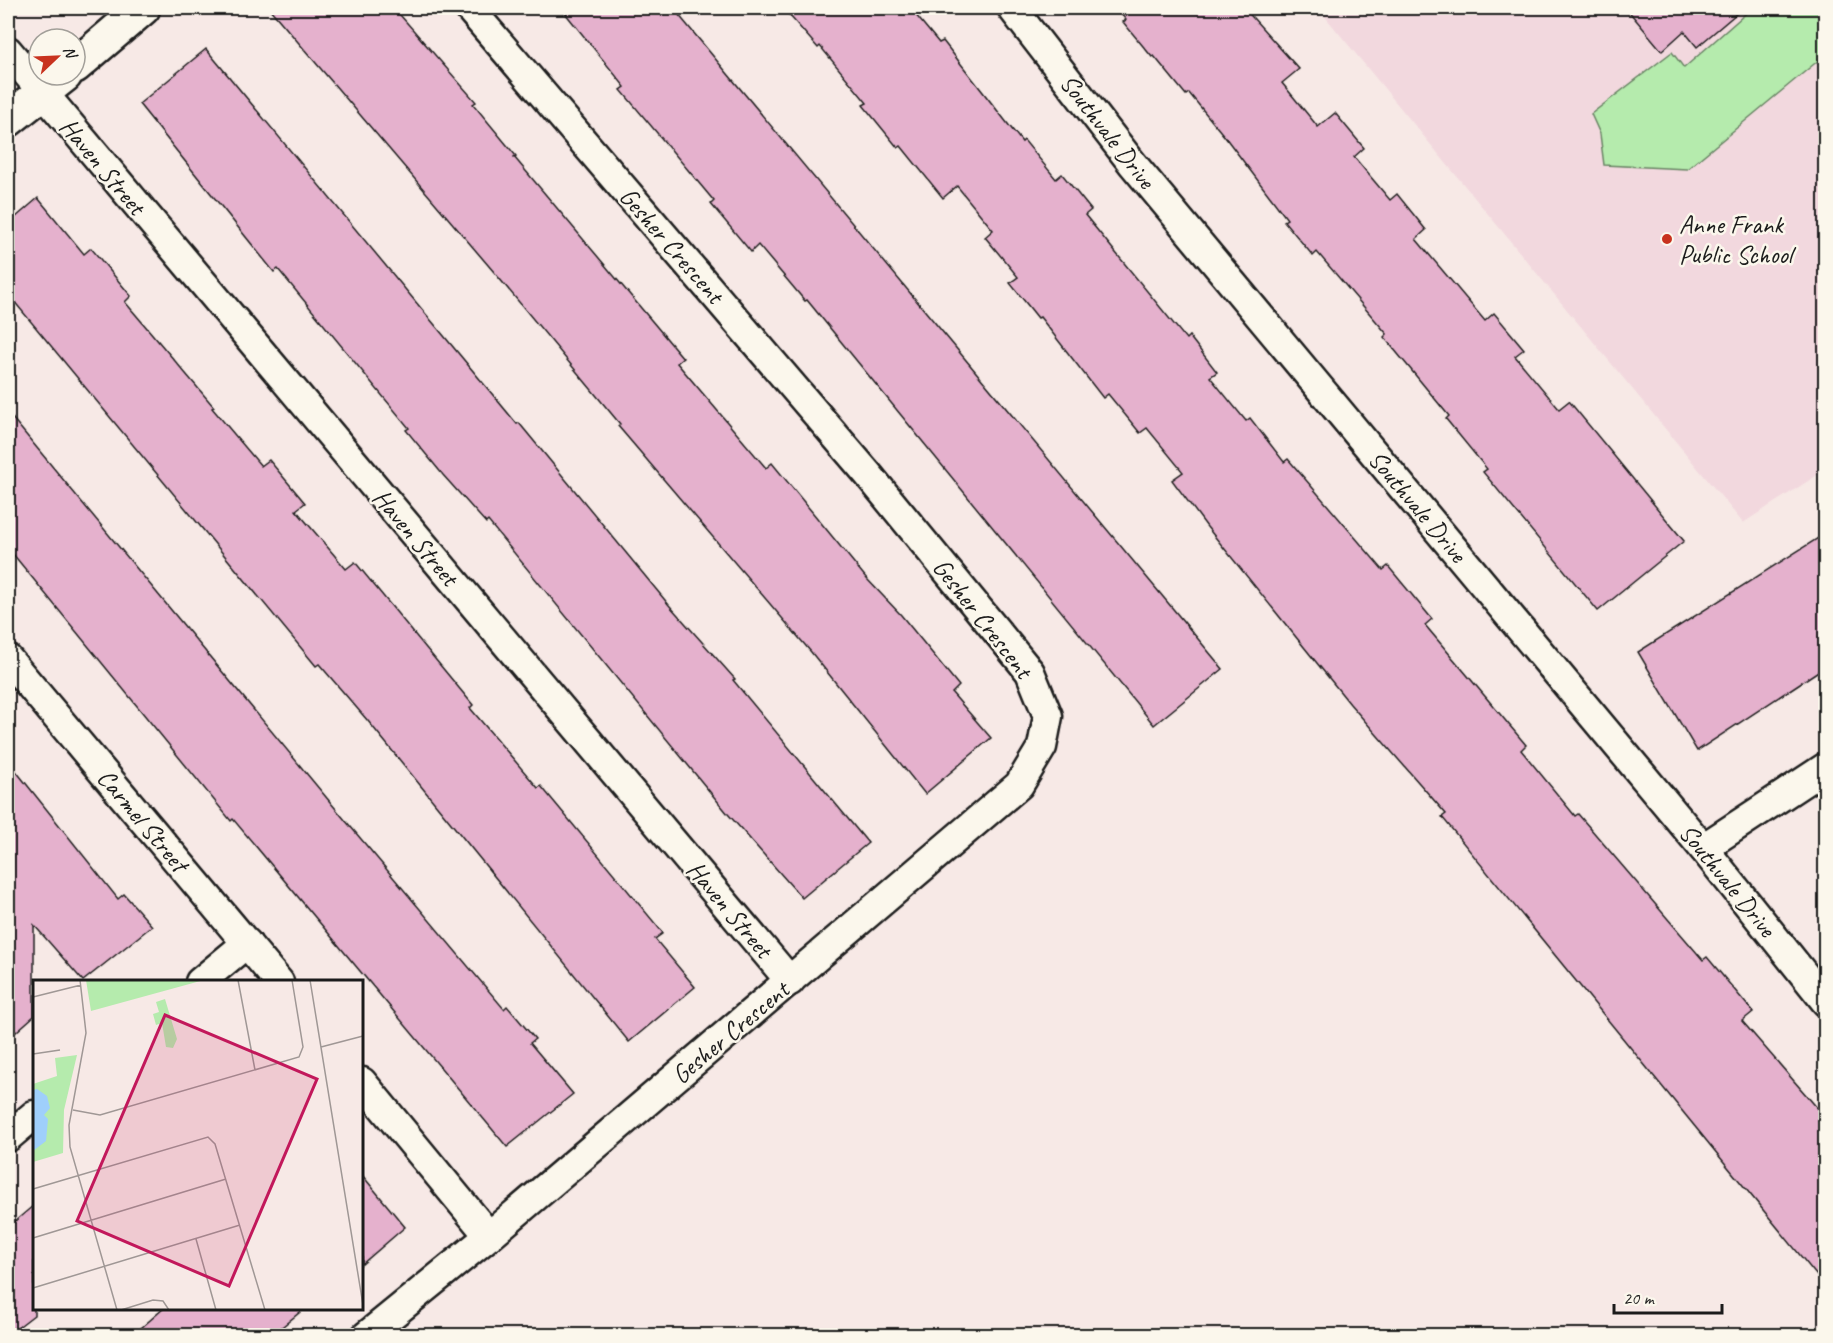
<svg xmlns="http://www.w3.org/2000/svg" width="1833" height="1343" font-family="Caveat,sans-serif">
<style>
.built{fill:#f2d8de}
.green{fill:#b5ebad;stroke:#688464;stroke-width:1.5}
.building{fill:#e5b1cd;stroke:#1c1c1c;stroke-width:1.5}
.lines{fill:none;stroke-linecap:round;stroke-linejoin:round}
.minor-casing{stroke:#1c1c1c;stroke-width:33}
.tertiary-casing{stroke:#1c1c1c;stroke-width:38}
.minor{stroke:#fbf7ec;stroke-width:28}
.tertiary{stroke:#fbf7ec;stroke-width:33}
.poi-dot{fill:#c8321e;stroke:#fbf7ec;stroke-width:2}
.labels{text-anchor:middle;stroke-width:5;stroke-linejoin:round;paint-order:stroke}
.street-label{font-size:26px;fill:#1c1c1c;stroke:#fbf7ec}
.poi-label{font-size:26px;fill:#1c1c1c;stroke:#fbf7ec;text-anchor:start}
.inset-road{fill:none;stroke:#9f9795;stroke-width:1.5}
.view{fill:#c2185b;fill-opacity:0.15;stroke:#c2185b;stroke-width:3}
.inset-edge{fill:none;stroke:#1c1c1c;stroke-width:3}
</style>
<rect width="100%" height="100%" fill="#f7e9e6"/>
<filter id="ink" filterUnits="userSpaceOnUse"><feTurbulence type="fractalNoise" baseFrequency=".0167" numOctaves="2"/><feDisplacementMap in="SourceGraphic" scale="12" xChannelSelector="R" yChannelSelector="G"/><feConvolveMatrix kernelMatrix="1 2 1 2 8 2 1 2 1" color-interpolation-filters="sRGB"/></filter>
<g filter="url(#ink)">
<polygon class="built" points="1318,8 1825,8 1825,470 1743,523"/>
<polygon class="green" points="1752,8 1825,8 1825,55 1687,169 1604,165 1600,134 1591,114 1672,52 1684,68"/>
<g class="building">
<polygon points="269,8 394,8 476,102 473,104 516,156 514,157 683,358 677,363 766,468 772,463 867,579 901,615 959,686 952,693 991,738 925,794 811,652 618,426 620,424 494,272"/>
<polygon points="561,8 673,8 1223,669 1154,725 807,300 805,301 758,245 751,252 711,204 714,201 621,90 625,87"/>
<polygon points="783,8 910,8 939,43 943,41 1022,142 1024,140 1056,179 1062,174 1091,210 1085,215 1186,339 1189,336 1217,372 1210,377 1246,421 1250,418 1284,462 1288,459 1383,570 1388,566 1432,619 1425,625 1526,745 1521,750 1575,816 1578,814 1703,960 1707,957 1753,1012 1742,1021 1826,1118 1826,1287 1442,817 1446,814 1350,704 1207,527 1172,480 1183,472 1147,428 1140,433 1108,394 1103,398 1040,317 1038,318 1010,283 1018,277 985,237 993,230 957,186 943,198 901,146 898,148 863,105 867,103 820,46 818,48"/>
<polygon points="1116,8 1244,8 1299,69 1282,83 1318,127 1335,113 1364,148 1354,157 1390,200 1397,194 1426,230 1416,239 1485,321 1494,313 1524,349 1515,356 1559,409 1569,401 1684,541 1598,611 1483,472 1487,469 1446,419 1449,416 1384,337 1387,334 1317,252 1313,256 1284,221 1287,219 1225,137 1189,93 1186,95 1154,56 1152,57 1123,22 1126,20"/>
<polygon points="1626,8 1743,8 1697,47 1684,31 1662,51"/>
<polygon points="206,49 517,424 519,423 669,605 735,679 733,680 868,843 802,898 728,814 488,521 486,523 443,475 406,430 409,428 278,269 274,272 139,104"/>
<polygon points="38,198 84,254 91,248 131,296 125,302 214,407 212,408 261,466 269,460 305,503 296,510 346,569 355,562 473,705 470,708 538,788 541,786 663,933 655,939 695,987 629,1042 368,721 319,664 316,666 8,294 8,224"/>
<polygon points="8,413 345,820 504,1009 507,1006 535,1039 530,1043 573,1094 507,1147 233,819 231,821 8,548"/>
<polygon points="1826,533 1826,666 1697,751 1638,652"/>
<polygon points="8,761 118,899 124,894 152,926 83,981 34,925 34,1016 8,1039"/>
<polygon points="362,1175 405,1227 362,1264"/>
<polygon points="34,1205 34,1315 8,1335 8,1227"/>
<polygon points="164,1308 305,1308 272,1335 133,1335"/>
</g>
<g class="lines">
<defs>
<g id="minor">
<polyline points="1012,8 1132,163 1703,848 1826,1002"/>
<polyline points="8,51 790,981"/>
<polyline points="8,659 279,982"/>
<polyline points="1703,848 1826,767"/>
<polyline points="200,982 247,943"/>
<polyline points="362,1082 489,1236"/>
<polyline points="8,1137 34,1115"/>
<polyline points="366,1336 489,1236 1019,785 1042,747 1048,716 1030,672 867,473 469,8"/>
</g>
<g id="tertiary">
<polyline points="75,66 143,8"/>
<polyline points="8,120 65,75"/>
</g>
</defs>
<use href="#minor" class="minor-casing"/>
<use href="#tertiary" class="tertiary-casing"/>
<use href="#minor" class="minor"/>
<use href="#tertiary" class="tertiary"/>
</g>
</g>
<circle class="poi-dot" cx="1667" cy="239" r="6"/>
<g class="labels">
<g class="street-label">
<text transform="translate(1108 131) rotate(52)" y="9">Southvale Drive</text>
<text transform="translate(103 166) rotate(50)" y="9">Haven Street</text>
<text transform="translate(672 245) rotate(49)" y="9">Gesher Crescent</text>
<text transform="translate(1418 506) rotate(50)" y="9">Southvale Drive</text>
<text transform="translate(416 537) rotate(50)" y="9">Haven Street</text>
<text transform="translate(983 618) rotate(52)" y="9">Gesher Crescent</text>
<text transform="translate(143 820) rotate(50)" y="9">Carmel Street</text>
<text transform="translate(1728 880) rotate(51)" y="9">Southvale Drive</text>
<text transform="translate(730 909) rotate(50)" y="9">Haven Street</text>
<text transform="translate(730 1032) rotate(-40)" y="9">Gesher Crescent</text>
</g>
<g class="poi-label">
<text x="1679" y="233">Anne Frank<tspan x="1679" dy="30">Public School</tspan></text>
</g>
</g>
<g transform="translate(33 980)">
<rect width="330" height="330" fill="#f7e9e6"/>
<path d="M53 0H171L58 31ZM132 19 144 59 140 68 133 67 129 43 123 45 120 34 126 32 123 22ZM44 75 31 130 30 173 0 182V104L24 96 22 78Z" fill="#b5ebad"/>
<path d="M4 109 14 116 17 128 11 135 15 139 13 161 0 171V110Z" fill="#9fcffb"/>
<path class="inset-road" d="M47 0 53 53 36 145 37 167 84 330M205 0 222 90M277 0 330 325M0 17 48 5M288 67 330 56M0 74 27 70M40 130 67 135 266 77 270 67 259 0M0 209 175 157 182 164 232 330M0 258 193 199M163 259 183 330M0 308 207 245M88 330 120 320 130 321 136 330"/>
<path class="view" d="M132 35 284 99 196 306 44 241Z"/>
<rect width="330" height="330" class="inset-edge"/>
</g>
<rect width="1833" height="1343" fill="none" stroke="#fbf7ec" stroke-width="30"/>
<rect x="15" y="15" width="1803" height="1313" fill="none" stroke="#1c1c1c" stroke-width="2" filter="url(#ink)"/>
<g transform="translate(57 57) rotate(67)"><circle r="28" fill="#fbf7ec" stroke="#a29f99" stroke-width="1.5"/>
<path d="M0-4.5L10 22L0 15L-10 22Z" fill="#c8321e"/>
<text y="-9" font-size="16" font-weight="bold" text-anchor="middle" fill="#1c1c1c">N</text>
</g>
<path d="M1614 1304v9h108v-9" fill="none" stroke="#1c1c1c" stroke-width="3"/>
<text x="1623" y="1304" font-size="18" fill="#1c1c1c" stroke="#fbf7ec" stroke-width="4.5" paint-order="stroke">20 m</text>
</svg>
